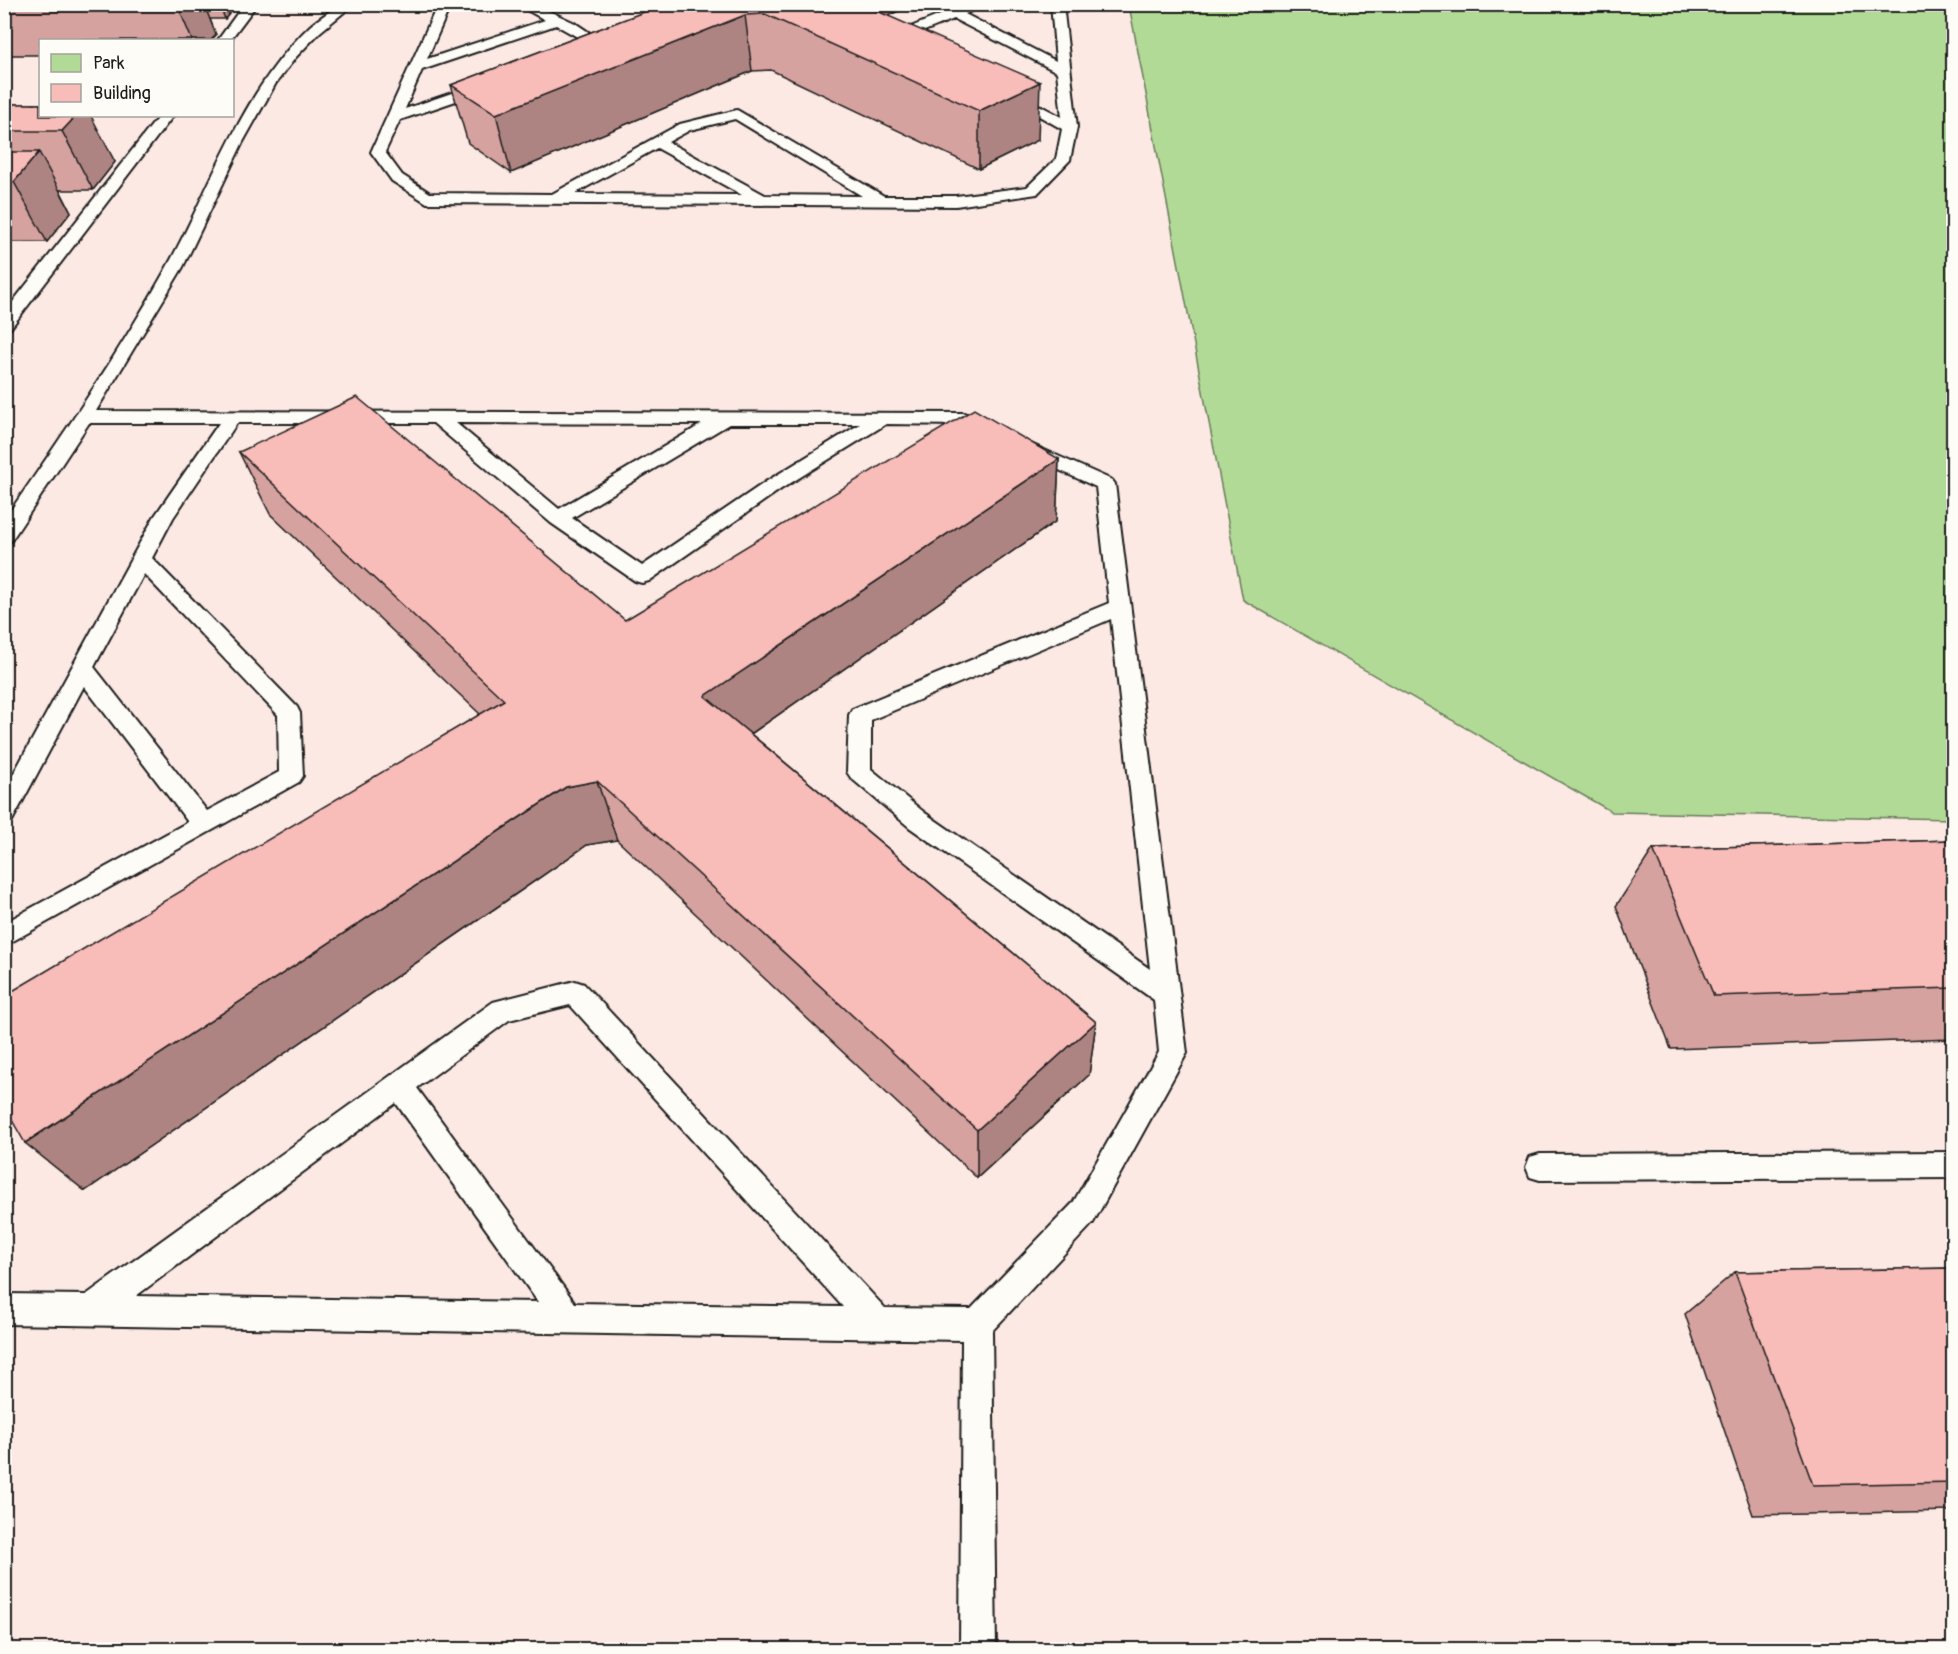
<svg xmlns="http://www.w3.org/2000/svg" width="1958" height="1654" font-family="Pangolin,sans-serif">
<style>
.green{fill:#b2da97;stroke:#677b5a;stroke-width:1.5}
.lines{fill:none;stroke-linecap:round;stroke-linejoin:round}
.lane-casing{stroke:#1c1c1c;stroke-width:4}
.lane{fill:#fdfcf7;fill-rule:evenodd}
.wall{fill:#d5a29f;stroke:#1c1c1c;stroke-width:1.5}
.shaded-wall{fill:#ae8482;stroke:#1c1c1c;stroke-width:1.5}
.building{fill:#f8bcb9;stroke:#1c1c1c;stroke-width:1.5}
</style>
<rect width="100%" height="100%" fill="#fce9e4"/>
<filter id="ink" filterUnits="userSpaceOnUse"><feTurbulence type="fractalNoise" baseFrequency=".0167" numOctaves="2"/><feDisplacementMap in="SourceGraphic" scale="12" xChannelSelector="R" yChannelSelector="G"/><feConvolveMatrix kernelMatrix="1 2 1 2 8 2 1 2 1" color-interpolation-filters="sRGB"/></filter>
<g filter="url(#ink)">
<polygon class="green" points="1129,5 1953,5 1953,819 1612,812 1243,600"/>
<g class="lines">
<defs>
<g id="lane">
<polygon points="244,4 257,4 230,40 218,40"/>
<path d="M339 4H354L320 32 296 57 276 83 243 142 183 267 96 411 964 413 995 426 997 430 995 434H981L961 425 886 424 781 489 649 581 642 583 635 581 551 523 433 423H237L173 518 152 558 297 707 300 713 303 776 299 782 4 946V923L188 822 84 686 12 821 4 823V791L154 517 219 423H89L11 541 4 542V520C61 438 118 355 167 267 212 186 241 92 310 26 319 18 330 12 339 4ZM456 423 702 424 559 509ZM729 424H860L767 481 642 566 572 518ZM144 574 278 715 279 772 207 811 94 667Z"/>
<path d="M438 4H451L427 59 545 20 516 4H534L575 23 608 45 594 52H584L582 49 590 44 556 25 422 70 405 109 481 83H491L493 86 491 89 400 120 385 152 402 175 430 193 552 194 680 124 737 110 884 196H956L1027 187 1056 159 1062 129 1004 96 1006 93H1016L1062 117 1057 72 954 19 912 36 908 45 912 49 910 52H900L894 47 901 31 967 4H985L965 14 1056 61 1051 4H1063L1077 127 1070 160 1037 194 956 206 427 203 392 181 371 152ZM735 119 862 196 765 195 668 142 690 130ZM657 148 742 195 574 194Z"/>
<polygon points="159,116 173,116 10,329 4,330 4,313"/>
<path d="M1031 444 1112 480 1115 484 1187 1053 1093 1223 992 1331 996 1650H960L962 1340 4 1324V1294L86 1295 493 1002 575 981 584 984 885 1308 971 1309 1073 1203 1159 1052 1154 1000 909 827 851 778 847 772 849 715 852 709 1109 603 1096 487 1024 454 1022 450 1024 446ZM1111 619 1150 969 925 813 871 769V720ZM570 1005 843 1307 575 1303 417 1088 509 1020ZM396 1103 538 1302 136 1296Z"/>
<polygon points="1954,1152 1954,1178 1540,1180 1530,1177 1526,1167 1530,1157 1540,1154"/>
</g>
</defs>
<use href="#lane" class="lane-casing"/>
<use href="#lane" class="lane"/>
</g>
<g class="wall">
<polygon points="4,4 237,4 225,19 210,19 216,35 211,40 40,40 40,55 4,55"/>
<polygon points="634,4 915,4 887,16 1038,140 979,169 771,70 752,71 511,173 468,143 451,85 647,11"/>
<polygon points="4,104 40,104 115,162 93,190 60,190 71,212 47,242 4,242"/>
<polygon points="239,452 625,620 1059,459 1056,521 751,734 1096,1022 1089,1075 977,1178 617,840 587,845 85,1191 480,714 270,514"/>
<polygon points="1953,840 1953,1039 1671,1049 1616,906 1653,849"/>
<polygon points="1953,1268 1953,1511 1753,1515 1685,1314 1735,1272"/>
</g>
<g class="shaded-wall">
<polygon points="177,4 204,4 216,35 211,40 192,40"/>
<polygon points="219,4 237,4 225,19"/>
<polygon points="826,4 915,4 830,39 829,44"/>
<polygon points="745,15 752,71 511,173 496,114"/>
<polygon points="1040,82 1038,140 979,169 979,111"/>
<polygon points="76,116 91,116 115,162 93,190 62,131"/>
<polygon points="39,152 71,212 47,242 14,182"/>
<polygon points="1059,459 1056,521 719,756 705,696"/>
<polygon points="597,781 617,840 587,845 85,1191 25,1143 566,787"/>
<polygon points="1096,1022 1089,1075 977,1178 977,1130"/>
</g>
<g class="building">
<polygon points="665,4 861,4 1040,82 979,111 765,14 745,15 496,114 451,85"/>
<polygon points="4,104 40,104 40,116 76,116 62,131 4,131"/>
<polygon points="4,152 39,152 14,182 4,182"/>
<polygon points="357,397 625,620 974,409 1059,459 705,696 1096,1022 977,1130 597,781 566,787 25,1143 4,1106 4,996 504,700 239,452"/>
<polygon points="1953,840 1953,988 1714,996 1653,849"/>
<polygon points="1953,1268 1953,1482 1813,1485 1735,1272"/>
</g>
</g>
<rect width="1958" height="1654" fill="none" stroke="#fdfcf7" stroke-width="24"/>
<rect x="12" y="12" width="1934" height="1630" fill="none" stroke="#1c1c1c" stroke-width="2" filter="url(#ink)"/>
<rect x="39" y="39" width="195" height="78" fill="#fdfcf7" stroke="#a3a29f" stroke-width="1.5"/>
<rect x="51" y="54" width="30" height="18" fill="#b2da97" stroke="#a3a29f" stroke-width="1.5"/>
<text x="93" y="69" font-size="18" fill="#1c1c1c">Park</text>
<rect x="51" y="84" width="30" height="18" fill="#f8bcb9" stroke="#a3a29f" stroke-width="1.5"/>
<text x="93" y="99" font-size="18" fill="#1c1c1c">Building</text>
</svg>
